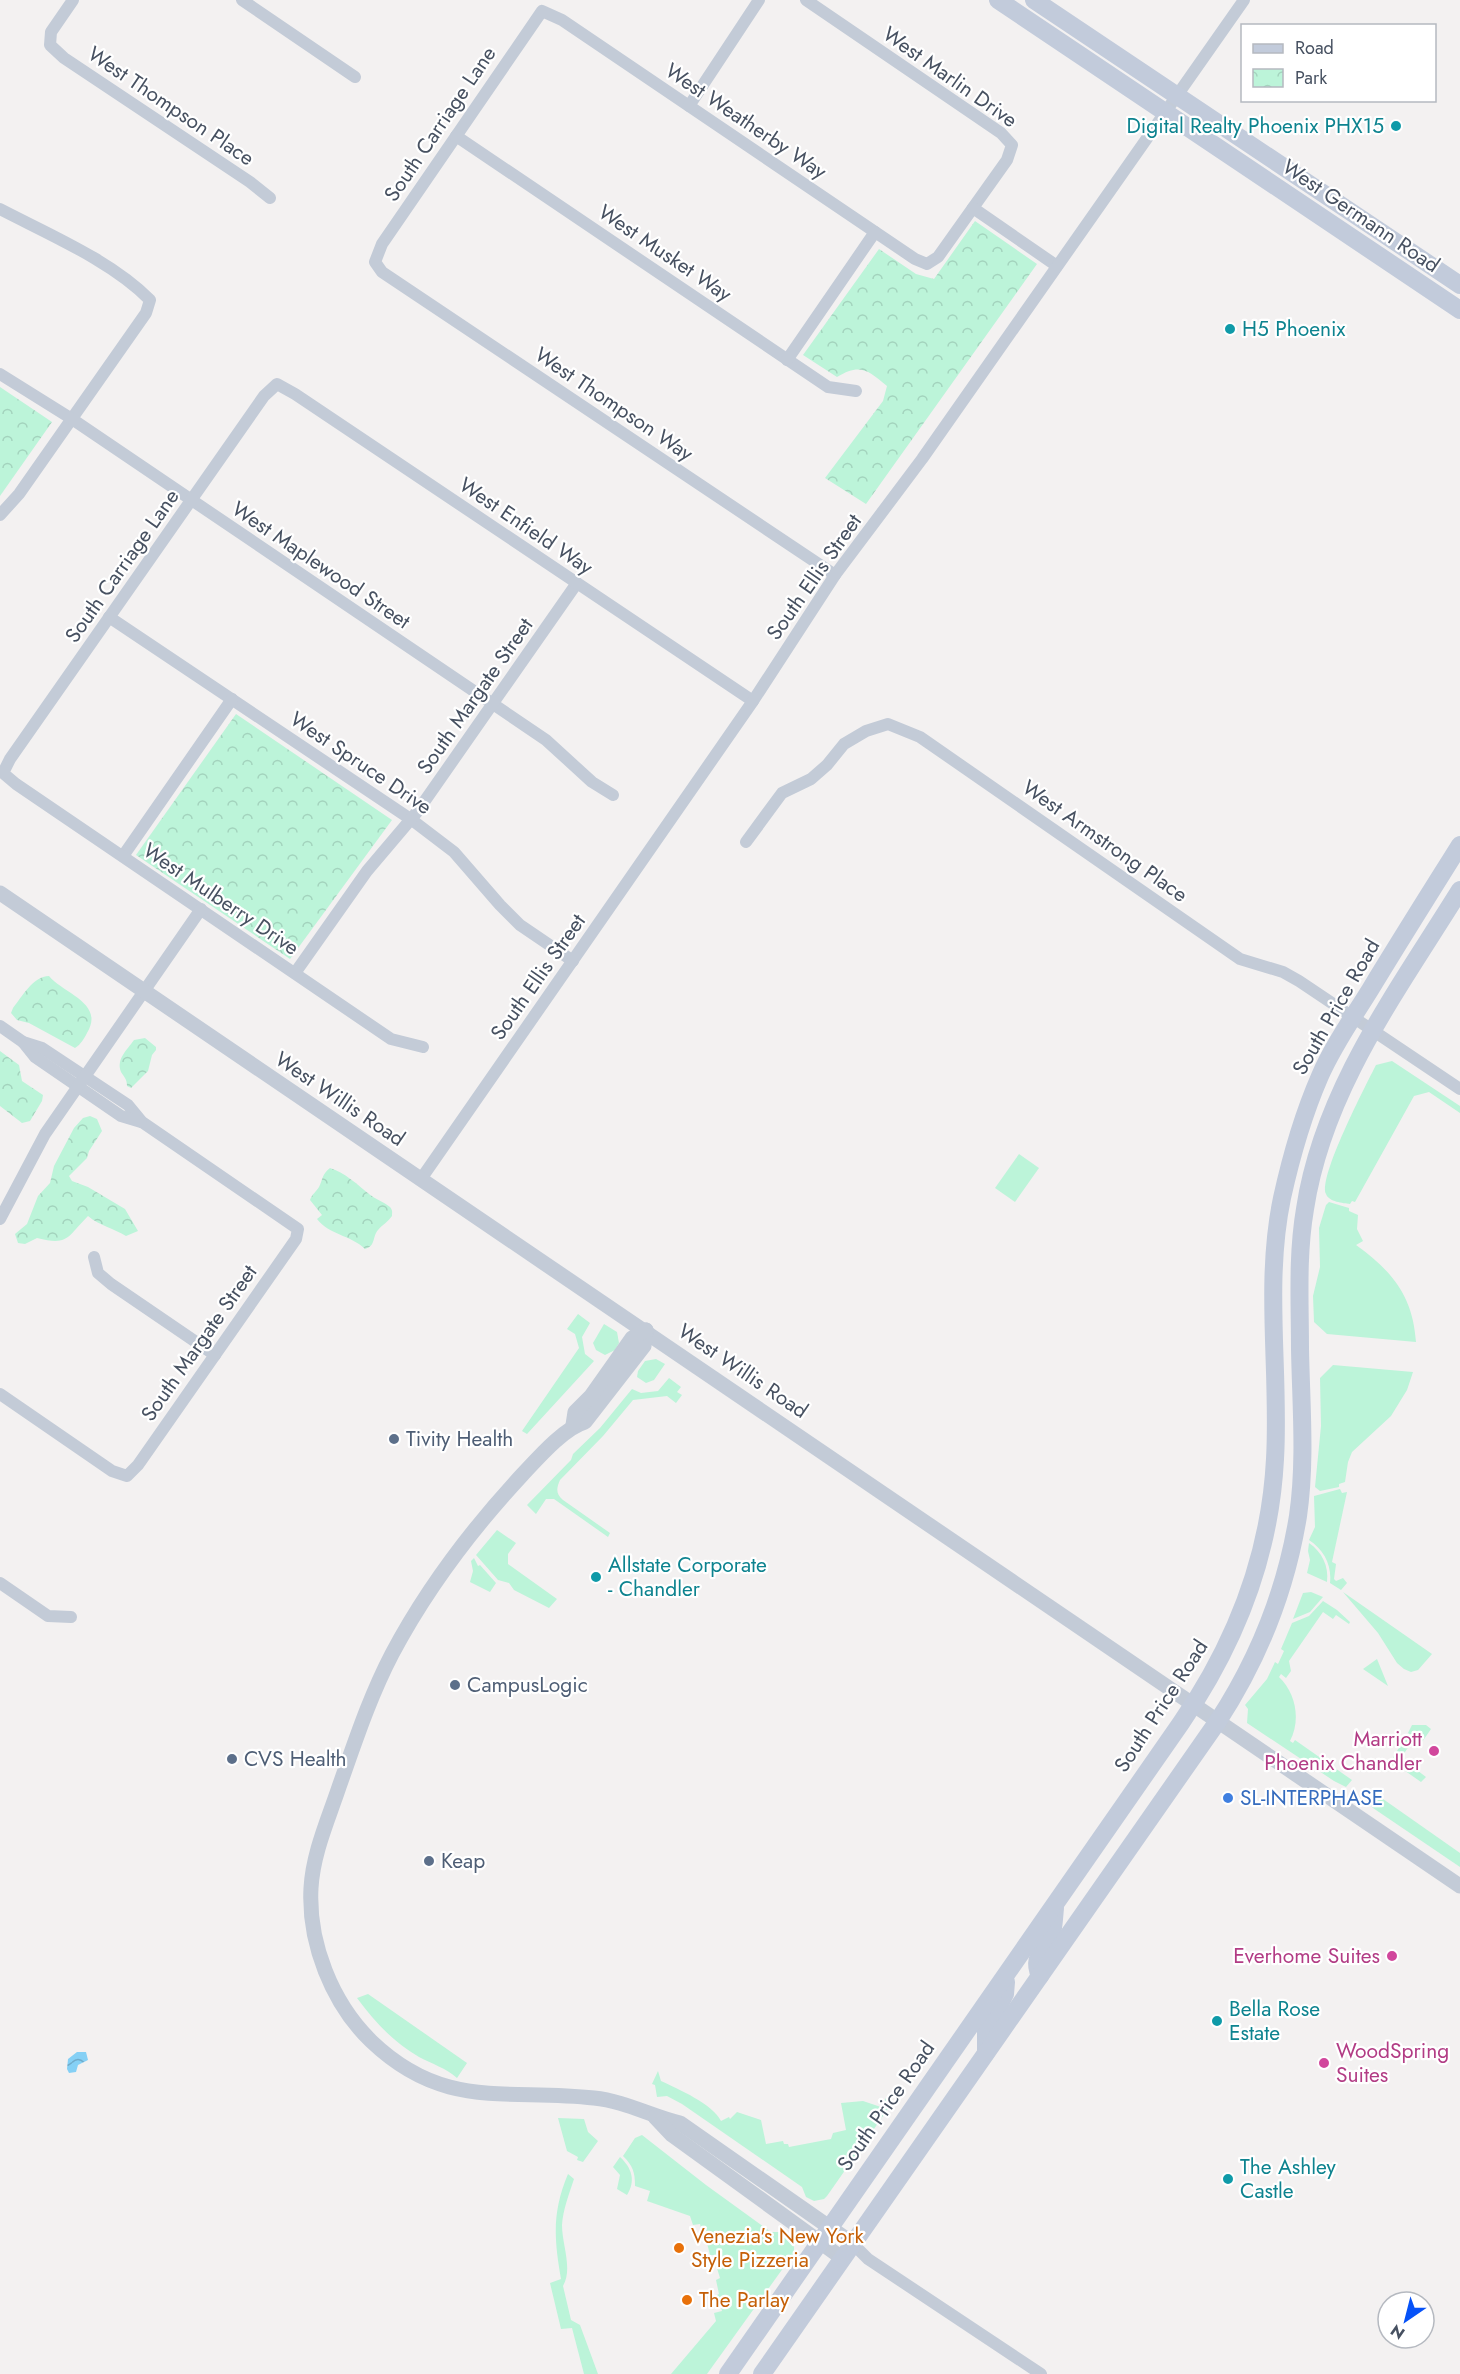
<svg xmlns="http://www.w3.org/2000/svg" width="1460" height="2374" font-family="Jost,sans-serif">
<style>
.green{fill:#bcf4d9}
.park{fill:url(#park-crowns)}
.water{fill:url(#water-waves)}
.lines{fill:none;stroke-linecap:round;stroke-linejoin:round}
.minor{stroke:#c3cbd7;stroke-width:12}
.tertiary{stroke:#c3cbd7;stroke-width:15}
.secondary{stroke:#c2cbdb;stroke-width:18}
.culture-dot{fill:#0f9aa8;stroke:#fff;stroke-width:2}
.service-dot{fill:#5c6f8a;stroke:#fff;stroke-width:2}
.hotel-dot{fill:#d1479c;stroke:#fff;stroke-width:2}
.shop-dot{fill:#3f7fe0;stroke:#fff;stroke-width:2}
.food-dot{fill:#e8710a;stroke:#fff;stroke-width:2}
.labels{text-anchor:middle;stroke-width:4.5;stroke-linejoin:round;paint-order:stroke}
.street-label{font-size:21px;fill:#475161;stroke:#fff}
.culture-label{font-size:21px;fill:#0d838f;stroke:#fff;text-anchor:start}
.service-label{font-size:21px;fill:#4e5e75;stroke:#fff;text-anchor:start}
.hotel-label{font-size:21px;fill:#b23c85;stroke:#fff;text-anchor:end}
.shop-label{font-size:21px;fill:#366cbe;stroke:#fff;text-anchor:start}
.food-label{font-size:21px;fill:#c56008;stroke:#fff;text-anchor:start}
</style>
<defs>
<pattern id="park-crowns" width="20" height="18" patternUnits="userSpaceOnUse" patternTransform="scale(1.5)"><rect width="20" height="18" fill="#bcf4d9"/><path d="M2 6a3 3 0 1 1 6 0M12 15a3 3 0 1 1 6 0" fill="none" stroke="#a3d3bd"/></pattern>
<pattern id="water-waves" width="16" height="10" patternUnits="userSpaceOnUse" patternTransform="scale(1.5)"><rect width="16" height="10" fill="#85d0f5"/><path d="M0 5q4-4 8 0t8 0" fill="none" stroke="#6fabca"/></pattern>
</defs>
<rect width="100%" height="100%" fill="#f3f1f1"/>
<g class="green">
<path d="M1392 1061 1460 1106V1113L1429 1092 1414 1096 1355 1202 1352 1201 1350 1204C1343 1203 1329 1202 1326 1194 1318 1177 1366 1085 1376 1065Z"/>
<polygon points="1019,1154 1039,1168 1015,1202 995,1188"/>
<path d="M1329 1202 1349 1208V1211L1358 1215 1357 1229 1363 1241 1356 1245C1392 1271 1413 1296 1416 1342L1327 1334 1314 1322 1313 1296 1320 1267 1319 1228 1326 1205Z"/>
<polygon points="578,1314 590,1323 582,1337 585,1354 594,1361 527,1434 522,1431 579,1348 575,1334 567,1329"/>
<polygon points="604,1324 617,1332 619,1343 615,1350 605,1355 596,1350 593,1343"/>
<polygon points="656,1359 665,1364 654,1380 646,1383 637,1377 638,1371 645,1361"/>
<polygon points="1333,1365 1413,1372 1407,1390 1391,1416 1352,1452 1348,1462 1345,1482 1339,1484 1339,1487 1320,1491 1315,1487 1321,1426 1320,1378"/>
<path d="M669 1378 681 1387 677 1392 682 1395 676 1403 667 1396 633 1400 603 1436 560 1480C556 1489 556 1494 563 1500L610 1533 608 1537 554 1499H546L536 1514 527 1505 571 1460 573 1454 600 1428 632 1389 641 1393 658 1391Z"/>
<path d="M1340 1489 1342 1493 1347 1492 1332 1562 1336 1564 1334 1579 1336 1581 1343 1578 1347 1583 1341 1590 1330 1583C1332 1565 1324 1550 1309 1540L1315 1527 1314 1496Z"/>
<polygon points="497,1530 516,1543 508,1554 508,1564 557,1599 549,1608 514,1590 509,1583 498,1580 476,1555"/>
<path d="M1309 1543C1322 1552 1329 1566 1327 1582L1307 1573 1310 1560 1308 1551Z"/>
<polygon points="474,1558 478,1566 480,1565 496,1583 490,1592 470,1582 473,1571 471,1561"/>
<polygon points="1311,1592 1323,1597 1310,1612 1293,1619 1303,1593"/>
<polygon points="1343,1592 1432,1654 1418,1670 1411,1672 1404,1669 1397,1663 1378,1633"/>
<path d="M1323 1601 1337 1610 1350 1622 1349 1624 1336 1615 1333 1619 1323 1612 1289 1661 1291 1671 1286 1678 1281 1674 1279 1677C1296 1693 1301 1720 1290 1741L1293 1743 1295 1740 1352 1780 1346 1787 1334 1781 1247 1723 1248 1709 1245 1705 1267 1679 1275 1662 1278 1664 1284 1651 1281 1649 1292 1623 1309 1616Z"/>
<polygon points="1377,1659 1388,1686 1363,1669"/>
<polygon points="1412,1725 1426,1725 1431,1729 1422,1742 1408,1733"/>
<polygon points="1406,1736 1413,1740 1401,1758 1426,1777 1421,1782 1391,1761"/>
<polygon points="1374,1796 1383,1799 1460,1853 1460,1867 1373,1808 1369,1804"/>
<path d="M368 1994 467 2063 457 2078C446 2068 432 2064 419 2057 393 2042 375 2022 357 1998Z"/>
<path d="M658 2071 661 2081C678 2089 713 2104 721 2121L729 2117 730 2119 737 2112 761 2120 766 2144 783 2141 784 2144H788L789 2147 831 2139 833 2133 846 2130 841 2103 863 2101 881 2107 886 2098 890 2106 827 2196 824 2199 814 2201 806 2197 802 2187 682 2104 667 2096 657 2097 655 2085 652 2084Z"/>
<polygon points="558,2118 584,2119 588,2132 598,2141 583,2162 577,2160 578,2157 567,2151"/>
<path d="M642 2135 706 2185 771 2232H781L794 2245V2253L707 2374H671L716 2321 714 2313 722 2311 717 2295 719 2294 716 2280 720 2278 713 2255H710L706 2239H704L700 2224 693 2225 690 2216 647 2201 650 2191 635 2186C635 2172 633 2166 623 2156L635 2138Z"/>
<path d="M620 2157C632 2168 636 2181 627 2195L617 2189 620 2175 613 2167Z"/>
<path d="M568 2174 574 2179C569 2194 563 2210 562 2225 562 2245 573 2269 563 2286L571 2320 580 2325 598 2374H584L572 2328 561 2329 550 2283 561 2279C554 2239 552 2212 568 2174Z"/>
</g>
<g class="park">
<path d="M975 221 1037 264 866 504 825 478 883 401 887 386C868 370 860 363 837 377L803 355 879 249 916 274 934 279Z"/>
<polygon points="0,387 52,422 0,496"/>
<polygon points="236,714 392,820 290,959 136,855"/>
<path d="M49 976C64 994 105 1003 87 1033 84 1039 81 1044 75 1048L29 1023 17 1020 11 1013 13 1008C22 997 33 976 49 976Z"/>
<path d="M145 1038 156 1047V1050L152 1055 148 1071 131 1088 127 1086C127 1079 124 1077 121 1072 116 1059 127 1050 134 1040Z"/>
<polygon points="0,1051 19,1065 22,1081 43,1095 42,1101 30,1121 22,1123 0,1106"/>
<path d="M90 1116 97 1119 102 1131 89 1151 87 1158 69 1176 72 1181 88 1187 125 1209 138 1231 126 1236C113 1228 100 1226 88 1216 67 1237 69 1246 37 1238L25 1244 18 1243 15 1234 27 1224 38 1196 50 1183 54 1166 74 1128 83 1118Z"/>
<path d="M330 1168C344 1172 358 1185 369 1194 375 1199 384 1202 390 1207 393 1211 392 1212 392 1216 388 1222 382 1225 378 1230 372 1237 376 1246 365 1249 351 1235 329 1235 317 1219L322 1215 310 1200C312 1194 316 1192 319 1187 323 1179 322 1174 330 1168Z"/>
</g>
<polygon class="water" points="77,2052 86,2052 88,2060 78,2065 76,2072 69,2073 67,2069 68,2059"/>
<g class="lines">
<g class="minor">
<polyline points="73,0 51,32 50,45 64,58 250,182 270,198"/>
<polyline points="242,0 355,77"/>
<polyline points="806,0 1001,133 1012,145 1007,160 938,257 927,264 915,259 562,20 542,11 382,244 375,262 382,272 835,575"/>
<polyline points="689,106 759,0"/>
<polyline points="456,136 828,387 856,391"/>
<polyline points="973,208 1057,266"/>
<path d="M0 209C48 234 112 261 150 300L146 313 19 494 0 515"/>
<polyline points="787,360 875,232"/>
<polyline points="0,374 72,419 546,740 592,782 613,795"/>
<polyline points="109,617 412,820 454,852 500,905 520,925 573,961"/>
<polyline points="746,842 782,793 811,779 827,765 844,744 866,731 888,724 920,737 1240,959 1283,972 1299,981 1460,1089"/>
<polyline points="123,856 232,699"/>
<polyline points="295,973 367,871 417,812 577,583"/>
<polyline points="0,1026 23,1042 42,1048 128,1105 142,1122 298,1229 296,1239 138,1465 127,1476 112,1471 0,1394"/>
<polyline points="23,1042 35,1057 121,1116 141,1122"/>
<polyline points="423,1047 391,1039 16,784 3,773 10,759 264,396 277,384 295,394 753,701"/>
<polyline points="421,1179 753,701 835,575 922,459 1244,0"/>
<polyline points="0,1219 45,1134 201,909"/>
<polyline points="94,1257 98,1273 111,1284 215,1355"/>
<polyline points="0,1583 48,1616 71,1617"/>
<polyline points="852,2243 868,2259 1041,2374"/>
</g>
<g class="tertiary">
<polyline points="0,893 1460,1886"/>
<path d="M646 1330 644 1346 585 1422C564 1428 538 1458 522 1475 471 1530 427 1588 392 1654 370 1696 355 1742 339 1787 328 1820 313 1853 311 1888 308 1943 332 2003 371 2041 444 2111 506 2088 594 2098 624 2101 651 2116 680 2123L852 2243"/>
<polyline points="573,1425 575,1412 591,1396 632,1338 646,1330"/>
<polyline points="655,2117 672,2135 842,2258"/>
</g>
<g class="secondary">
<polyline points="998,0 1460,310"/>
<polyline points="1034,0 1460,285"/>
<path d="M1040 1976C1031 1955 1045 1954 1051 1937 1054 1928 1054 1917 1055 1908"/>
<polyline points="986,2053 986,2031 1005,1994 1006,1982"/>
<path d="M728 2374 1181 1723C1236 1643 1270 1557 1275 1459 1280 1373 1264 1284 1282 1198 1291 1157 1303 1115 1320 1076 1333 1046 1352 1019 1370 990 1399 942 1430 893 1460 845"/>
<path d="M762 2374 1218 1721C1259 1658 1286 1590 1298 1516 1306 1461 1301 1404 1300 1349 1300 1302 1297 1256 1305 1209 1323 1090 1398 990 1460 890"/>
</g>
</g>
<g class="culture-dot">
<circle cx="1396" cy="126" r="6"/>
<circle cx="1230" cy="329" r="6"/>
<circle cx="596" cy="1577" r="6"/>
<circle cx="1217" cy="2021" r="6"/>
<circle cx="1228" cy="2179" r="6"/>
</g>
<g class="service-dot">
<circle cx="394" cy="1439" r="6"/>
<circle cx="455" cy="1685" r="6"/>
<circle cx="232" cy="1759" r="6"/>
<circle cx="429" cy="1861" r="6"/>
</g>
<g class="hotel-dot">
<circle cx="1434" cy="1751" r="6"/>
<circle cx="1392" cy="1956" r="6"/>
<circle cx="1324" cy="2063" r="6"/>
</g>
<circle class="shop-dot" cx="1228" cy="1798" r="6"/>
<g class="food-dot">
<circle cx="679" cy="2248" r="6"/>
<circle cx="687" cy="2300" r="6"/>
</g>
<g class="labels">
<g class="street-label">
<text transform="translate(950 77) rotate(35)" y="7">West Marlin Drive</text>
<text transform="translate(171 106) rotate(34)" y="7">West Thompson Place</text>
<text transform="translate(746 121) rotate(34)" y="7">West Weatherby Way</text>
<text transform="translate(440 124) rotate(-56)" y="7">South Carriage Lane</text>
<text transform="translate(1361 216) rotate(34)" y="7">West Germann Road</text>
<text transform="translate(665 253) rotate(34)" y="7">West Musket Way</text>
<text transform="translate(614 404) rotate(34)" y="7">West Thompson Way</text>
<text transform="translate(526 526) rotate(34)" y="7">West Enfield Way</text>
<text transform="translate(321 565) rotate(34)" y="7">West Maplewood Street</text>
<text transform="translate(122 566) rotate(-55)" y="7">South Carriage Lane</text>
<text transform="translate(814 577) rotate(-55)" y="7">South Ellis Street</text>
<text transform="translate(475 696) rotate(-55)" y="7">South Margate Street</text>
<text transform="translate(361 763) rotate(34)" y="7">West Spruce Drive</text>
<text transform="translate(1105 841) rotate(35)" y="7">West Armstrong Place</text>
<text transform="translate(221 899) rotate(34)" y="7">West Mulberry Drive</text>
<text transform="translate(538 977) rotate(-55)" y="7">South Ellis Street</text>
<text transform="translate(1336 1007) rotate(-60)" y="7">South Price Road</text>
<text transform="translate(340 1099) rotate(34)" y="7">West Willis Road</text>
<text transform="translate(199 1343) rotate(-55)" y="7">South Margate Street</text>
<text transform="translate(743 1371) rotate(34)" y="7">West Willis Road</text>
<text transform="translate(1161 1706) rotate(-57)" y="7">South Price Road</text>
<text transform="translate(886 2106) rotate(-55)" y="7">South Price Road</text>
</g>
<g class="culture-label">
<text x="1384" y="133" text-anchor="end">Digital Realty Phoenix PHX15</text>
<text x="1242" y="336">H5 Phoenix</text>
<text x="608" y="1572">Allstate Corporate<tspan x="608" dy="24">- Chandler</tspan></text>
<text x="1229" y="2016">Bella Rose<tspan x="1229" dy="24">Estate</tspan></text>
<text x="1240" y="2174">The Ashley<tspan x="1240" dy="24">Castle</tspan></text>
</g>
<g class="service-label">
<text x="406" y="1446">Tivity Health</text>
<text x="467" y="1692">CampusLogic</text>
<text x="244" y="1766">CVS Health</text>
<text x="441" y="1868">Keap</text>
</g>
<g class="hotel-label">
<text x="1422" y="1746">Marriott<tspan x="1422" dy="24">Phoenix Chandler</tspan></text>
<text x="1380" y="1963">Everhome Suites</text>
<text x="1336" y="2058" text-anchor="start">WoodSpring<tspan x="1336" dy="24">Suites</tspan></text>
</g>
<g class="shop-label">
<text x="1240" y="1805">SL-INTERPHASE</text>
</g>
<g class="food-label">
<text x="691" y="2243">Venezia's New York<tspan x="691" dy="24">Style Pizzeria</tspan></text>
<text x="699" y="2307">The Parlay</text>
</g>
</g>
<rect x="1241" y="24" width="195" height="78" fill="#ffffff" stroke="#b5b9c0" stroke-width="1.5"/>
<rect x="1253" y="44" width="30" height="9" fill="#c2cbdb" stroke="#b5b9c0" stroke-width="1.5"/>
<text x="1295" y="54" font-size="18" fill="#475161">Road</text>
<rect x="1253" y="69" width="30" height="18" fill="url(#park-crowns)" stroke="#b5b9c0" stroke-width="1.5"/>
<text x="1295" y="84" font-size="18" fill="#475161">Park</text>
<g transform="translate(1406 2320) rotate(215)"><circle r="28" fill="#ffffff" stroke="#b5b9c0" stroke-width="1.5"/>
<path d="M0-4.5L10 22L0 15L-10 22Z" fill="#0652f8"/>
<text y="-9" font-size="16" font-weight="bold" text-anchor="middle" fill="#475161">N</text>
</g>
</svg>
